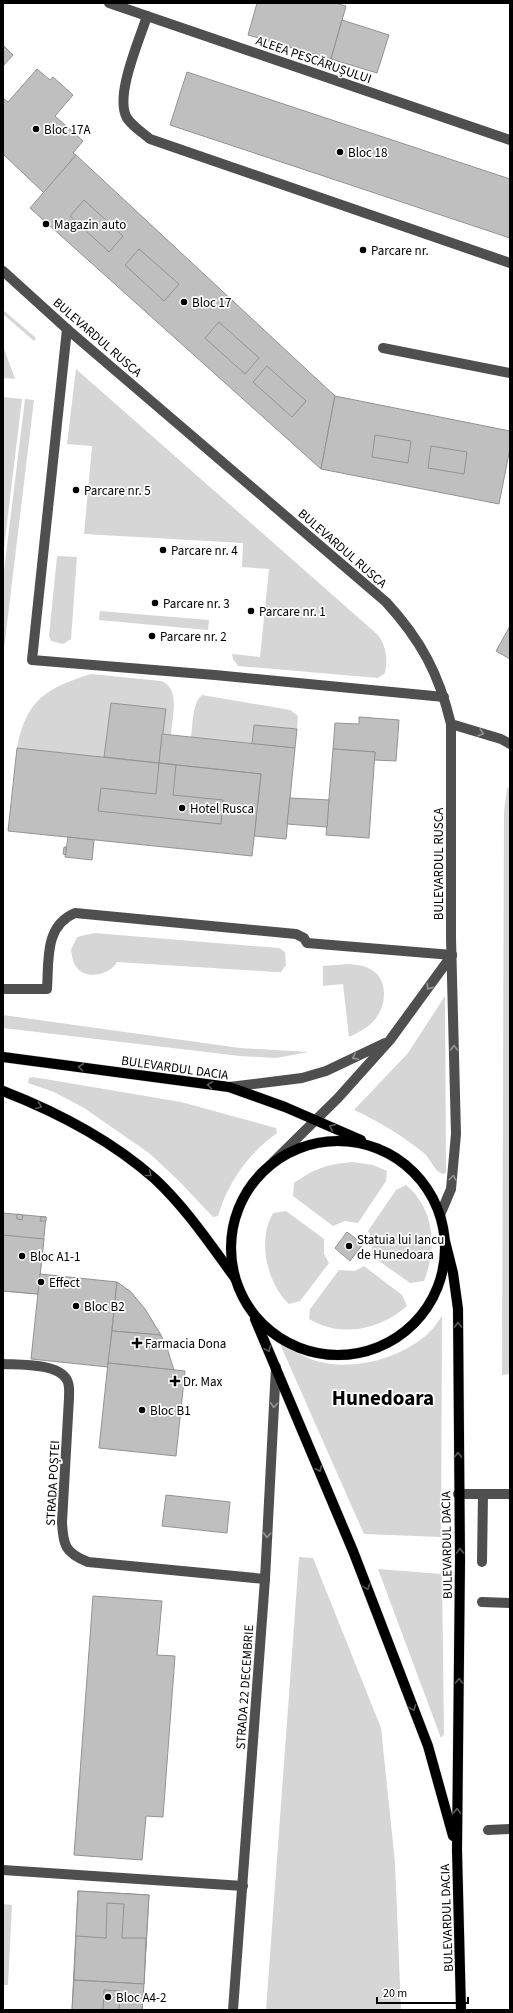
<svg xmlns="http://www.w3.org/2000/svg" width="513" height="2013" font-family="'Source Sans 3',sans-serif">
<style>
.green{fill:#d6d6d6}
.building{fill:#bfbfbf;stroke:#939393}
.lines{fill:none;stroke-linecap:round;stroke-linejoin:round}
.major-casing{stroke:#dbdbdb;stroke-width:11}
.minor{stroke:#4f4f4f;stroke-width:10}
.major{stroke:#000;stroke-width:10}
.oneway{stroke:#959595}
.oneway2{stroke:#595959}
.poi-dot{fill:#000;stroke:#fff;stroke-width:1.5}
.labels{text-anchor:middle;stroke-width:3.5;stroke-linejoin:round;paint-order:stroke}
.street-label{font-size:13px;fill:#000;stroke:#fff}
.poi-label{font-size:13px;fill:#000;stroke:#fff;text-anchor:start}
.town-label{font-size:21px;font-weight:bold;fill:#000;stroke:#fff}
</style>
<rect width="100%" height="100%" fill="#fff"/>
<g class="green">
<polygon points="3,310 36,338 34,341 3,314"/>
<polygon points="3,346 15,379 3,378"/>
<path d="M76 369 378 635C386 646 388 659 385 673L378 678 238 666 233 659 232 654 260 657 269 569 242 567 243 543 84 534 92 446 67 444Z"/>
<polygon points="3,397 22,399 3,556"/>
<polygon points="25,399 34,400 3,657 3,579"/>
<polygon points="57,556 77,557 71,639 63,644 51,641 49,636"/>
<polygon points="100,611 209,620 208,630 99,620"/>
<path d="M91 674 161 681C181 688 172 718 171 735L162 734 166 709 111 703 104 757 17 748C26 700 46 688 91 674Z"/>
<path d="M202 695 290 710 298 716 297 729 254 725 252 744 191 737C193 725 192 703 202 695Z"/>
<polygon points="510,786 510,1374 502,1375 504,811 507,789"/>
<path d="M94 933 279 948 285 952 286 965 281 972H276L117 962C110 975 87 980 77 968 73 963 72 956 71 950L77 937Z"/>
<path d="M349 964C356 965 364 965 370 969 387 977 387 1001 378 1015 372 1026 359 1032 349 1037L343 984 323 986V966Z"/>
<path d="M445 996 446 1173 443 1174C435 1172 431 1160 425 1154 403 1136 380 1122 354 1110L408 1053Z"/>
<polygon points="3,1015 240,1048 309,1052 276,1058 240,1056 3,1028"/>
<path d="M33 1077 181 1102 276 1128 277 1133C248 1154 228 1182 218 1216L213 1217 179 1181 149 1153 84 1108 54 1092 28 1083 29 1078Z"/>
<path d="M353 1162 373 1165 387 1171 386 1181 358 1223 345 1221 333 1226 293 1196 294 1183C314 1169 327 1164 353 1162Z"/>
<path d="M406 1185C435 1209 437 1249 424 1281L410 1283 372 1256V1239L368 1231 396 1190Z"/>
<path d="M286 1211 324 1239V1254L329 1263 300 1301 289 1304C267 1283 257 1241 273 1213Z"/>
<path d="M364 1266 402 1295 407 1306C380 1330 341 1338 309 1319L310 1309 339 1270 355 1271Z"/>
<path d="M442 1316 441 1537 364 1534 280 1344C291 1349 302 1356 313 1360 348 1372 396 1360 424 1337 431 1332 437 1323 442 1316Z"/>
<polygon points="299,1557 313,1558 381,1728 395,1862 401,2010 266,2010"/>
<polygon points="378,1569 442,1574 444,1734 441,1738"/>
<polygon points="3,1904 12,1905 8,1985 3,1985"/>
</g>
<g class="building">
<polygon points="257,3 335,3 346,6 331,59 248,35"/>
<polygon points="342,20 389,35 377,73 331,59"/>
<polygon points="3,45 13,55 3,66"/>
<polygon points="37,69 50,80 53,77 73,95 55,116 83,141 73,153 76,155 44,193 3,154 3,98 8,102"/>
<polygon points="187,72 510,179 510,238 170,125"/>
<polygon points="76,155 335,396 321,469 30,208"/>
<polygon points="84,200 123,236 109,252 70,216"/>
<polygon points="139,249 179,284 164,301 125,265"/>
<polygon points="219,322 259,358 245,374 205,338"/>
<polygon points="267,366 306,401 292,417 253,382"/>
<polygon points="335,396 510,431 510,448 499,504 321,469"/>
<polygon points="375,435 411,441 408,463 372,457"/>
<polygon points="431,446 467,452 464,474 428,468"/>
<polygon points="510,626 510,659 496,651"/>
<polygon points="111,703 166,709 159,763 104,757"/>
<polygon points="359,717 399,720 396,761 374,760 375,752 333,749 335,723 359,724"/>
<polygon points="254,725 297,729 295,748 252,744"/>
<polygon points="162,734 295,748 286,839 254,836 261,774 159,763"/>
<polygon points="17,748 261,774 252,856 8,831"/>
<polygon points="333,749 375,752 369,838 326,835"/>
<polygon points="159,763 176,765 173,795 223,800 221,824 98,811 101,788 156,794"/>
<polygon points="290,798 329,800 327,827 287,824"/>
<polygon points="68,837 94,840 92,860 65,857"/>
<polygon points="64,847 66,847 66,855 63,854"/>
<polygon points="3,1213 46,1217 38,1294 3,1291"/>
<polygon points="17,1214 23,1215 22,1220 17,1219"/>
<polygon points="41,1217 46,1217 46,1221 40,1221"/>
<polygon points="347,1232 363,1244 350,1261 335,1248"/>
<polygon points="3,1235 44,1239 38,1294 3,1291"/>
<polygon points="40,1274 117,1282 108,1367 31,1359"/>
<polygon points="117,1282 131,1292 145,1309 161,1335 112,1331"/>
<polygon points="112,1331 161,1335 168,1351 174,1370 108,1363"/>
<polygon points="108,1363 185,1371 176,1456 99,1448"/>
<polygon points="166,1495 230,1502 227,1533 162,1526"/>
<polygon points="93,1596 162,1601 157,1655 175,1656 163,1817 146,1816 142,1860 74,1855"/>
<polygon points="78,1891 149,1895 144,1984 74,1980"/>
<polygon points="78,1891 149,1895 142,2010 72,2010"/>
<polygon points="107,1903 124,1904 122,1938 146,1938 144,1984 74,1980 76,1936 106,1938"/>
<polygon points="74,1980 144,1984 142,2010 72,2010"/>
<polygon points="104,1990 120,1991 119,2010 103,2010"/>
</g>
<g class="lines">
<defs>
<g id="major">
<polyline points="3,1057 229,1087 285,1107 361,1140"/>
<path d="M3 1091C57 1112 111 1140 155 1179 186 1208 210 1244 235 1278"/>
<circle cx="338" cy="1248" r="107"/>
<polyline points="445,1241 453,1273 458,1309 460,1561 457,1850 461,2010"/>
<polyline points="255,1319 353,1551 428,1746 453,1836"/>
</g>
</defs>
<use href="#major" class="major-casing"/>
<g class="minor">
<polyline points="109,3 510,140"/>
<path d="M147 16C140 39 114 96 127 118 132 126 143 133 150 139L510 263"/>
<path d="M3 271 67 329 386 602C421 640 439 674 451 724V938L456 1134 451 1189 440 1215"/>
<polyline points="67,329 32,660 215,675 444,697"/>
<polyline points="383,348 510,373"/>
<polyline points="451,724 501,739 510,744"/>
<path d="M3 989H47C49 961 44 926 75 913L296 934 304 938 307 943 452 955"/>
<polyline points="229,1087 302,1078 326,1071 385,1043"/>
<polyline points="273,1162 338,1098 390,1040 452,955"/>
<path d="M3 1364C20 1365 58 1363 67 1380 70 1385 69 1392 69 1398L62 1522C63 1545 65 1553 88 1562L265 1579"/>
<polyline points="458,1494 510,1494"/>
<polyline points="482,1562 483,1494"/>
<polyline points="482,1602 510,1603"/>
<polyline points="488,1830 510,1829"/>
<polyline points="3,1870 243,1886"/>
<polyline points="233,2010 265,1579 276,1367"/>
</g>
<use href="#major" class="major"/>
</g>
<defs><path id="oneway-chevron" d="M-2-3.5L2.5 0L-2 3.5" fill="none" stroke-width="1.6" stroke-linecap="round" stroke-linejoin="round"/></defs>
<g class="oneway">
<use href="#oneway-chevron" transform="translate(481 733) rotate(17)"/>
<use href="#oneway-chevron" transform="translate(429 987) rotate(125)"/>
<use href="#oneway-chevron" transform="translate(454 1048) rotate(-91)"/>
<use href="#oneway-chevron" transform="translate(355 1057) rotate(154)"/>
<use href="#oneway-chevron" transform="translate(453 1178) rotate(-83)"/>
<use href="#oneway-chevron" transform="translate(274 1405) rotate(93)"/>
<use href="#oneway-chevron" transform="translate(267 1535) rotate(93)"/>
</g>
<g class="oneway2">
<use href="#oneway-chevron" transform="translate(81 1067) rotate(-173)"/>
<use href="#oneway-chevron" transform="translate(210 1085) rotate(-173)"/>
<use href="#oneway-chevron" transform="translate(39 1106) rotate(23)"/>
<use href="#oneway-chevron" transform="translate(332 1127) rotate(-156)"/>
<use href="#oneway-chevron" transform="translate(149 1174) rotate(39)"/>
<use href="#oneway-chevron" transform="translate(458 1325) rotate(-91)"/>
<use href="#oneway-chevron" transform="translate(268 1349) rotate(66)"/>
<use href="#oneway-chevron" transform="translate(458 1455) rotate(-90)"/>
<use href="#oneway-chevron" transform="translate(319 1469) rotate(67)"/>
<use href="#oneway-chevron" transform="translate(460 1551) rotate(-92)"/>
<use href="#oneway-chevron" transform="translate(367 1587) rotate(69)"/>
<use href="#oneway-chevron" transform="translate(459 1681) rotate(-89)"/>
<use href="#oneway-chevron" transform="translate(413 1708) rotate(69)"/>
<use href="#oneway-chevron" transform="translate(457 1811) rotate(-89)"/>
</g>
<g class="poi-dot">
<circle cx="36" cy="129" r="4"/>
<circle cx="340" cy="152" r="4"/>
<circle cx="46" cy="224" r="4"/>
<circle cx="363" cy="250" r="4"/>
<circle cx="184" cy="302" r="4"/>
<circle cx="76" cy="490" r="4"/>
<circle cx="163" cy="550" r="4"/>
<circle cx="155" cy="603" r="4"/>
<circle cx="251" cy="611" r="4"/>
<circle cx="152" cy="636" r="4"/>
<circle cx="182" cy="808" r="4"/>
<circle cx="349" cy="1246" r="4"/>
<circle cx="22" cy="1256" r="4"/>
<circle cx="41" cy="1282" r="4"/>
<circle cx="76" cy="1306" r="4"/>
<path d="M135 1337h4v4h4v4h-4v4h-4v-4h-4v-4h4z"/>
<path d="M173 1375h4v4h4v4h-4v4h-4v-4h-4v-4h4z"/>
<circle cx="142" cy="1410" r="4"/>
<circle cx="108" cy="1997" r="4"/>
</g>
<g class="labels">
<g class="street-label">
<text transform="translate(314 59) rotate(19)" y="5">ALEEA PESCĂRUȘULUI</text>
<text transform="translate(98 337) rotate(41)" y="5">BULEVARDUL RUSCA</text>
<text transform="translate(343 548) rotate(41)" y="5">BULEVARDUL RUSCA</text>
<text transform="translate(438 864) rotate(-90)" y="5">BULEVARDUL RUSCA</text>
<text transform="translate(175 1067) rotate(8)" y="5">BULEVARDUL DACIA</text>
<text transform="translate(52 1483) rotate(-87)" y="5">STRADA POȘTEI</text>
<text transform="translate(446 1545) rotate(-91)" y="5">BULEVARDUL DACIA</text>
<text transform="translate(244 1687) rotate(-86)" y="5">STRADA 22 DECEMBRIE</text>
<text transform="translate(446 1918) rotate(-92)" y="5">BULEVARDUL DACIA</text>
</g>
<g class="poi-label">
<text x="44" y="134">Bloc 17A</text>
<text x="348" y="157">Bloc 18</text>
<text x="54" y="229">Magazin auto</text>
<text x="371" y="255">Parcare nr.</text>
<text x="192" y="307">Bloc 17</text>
<text x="84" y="495">Parcare nr. 5</text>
<text x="171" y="555">Parcare nr. 4</text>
<text x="163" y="608">Parcare nr. 3</text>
<text x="259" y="616">Parcare nr. 1</text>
<text x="160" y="641">Parcare nr. 2</text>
<text x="190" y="813">Hotel Rusca</text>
<text x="357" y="1244">Statuia lui Iancu<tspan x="357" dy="15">de Hunedoara</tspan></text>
<text x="30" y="1261">Bloc A1-1</text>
<text x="49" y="1287">Effect</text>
<text x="84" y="1311">Bloc B2</text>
<text x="145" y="1348">Farmacia Dona</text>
<text x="183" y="1386">Dr. Max</text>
<text x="150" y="1415">Bloc B1</text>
<text x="116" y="2002">Bloc A4-2</text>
</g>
<g class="town-label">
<text x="383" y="1405">Hunedoara</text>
</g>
</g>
<rect width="513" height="2013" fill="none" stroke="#000000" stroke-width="8"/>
<path d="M377 1997v6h91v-6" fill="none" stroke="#000000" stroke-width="2"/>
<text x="383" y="1997" font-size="12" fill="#000000" stroke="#ffffff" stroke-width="3" paint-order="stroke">20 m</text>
</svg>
